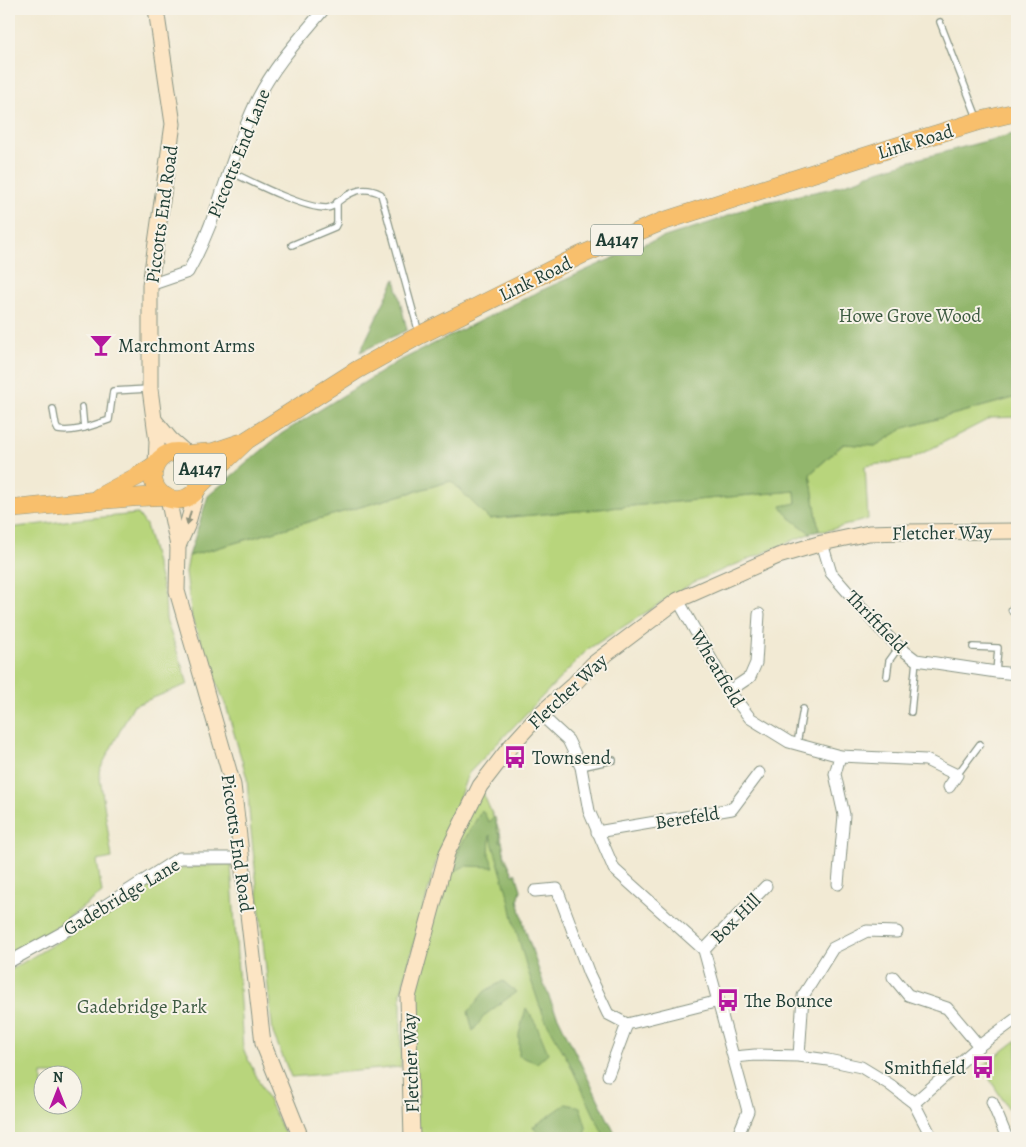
<svg xmlns="http://www.w3.org/2000/svg" width="1026" height="1147" font-family="Alegreya,serif">
<style>
.green{fill:#b8d57c;stroke:#6c8958;fill-rule:evenodd}
.forest{fill:#92b66c;stroke:#587a50}
.lines{fill:none;stroke-linecap:round;stroke-linejoin:round}
.lane-casing{stroke:#889484;stroke-width:8}
.street-casing{stroke:#889484;stroke-width:13}
.secondary-casing{stroke:#889484;stroke-width:17}
.primary-casing{stroke:#889484;stroke-width:19}
.lane{stroke:#fff;stroke-width:5.5}
.street{stroke:#fff;stroke-width:11}
.secondary{stroke:#fce5c4;stroke-width:15}
.primary{stroke:#f8bf6c;stroke-width:18}
.oneway{fill:#8e917c}
.labels{text-anchor:middle;stroke-width:4;stroke-linejoin:round;paint-order:stroke}
.shield{fill:#f7f3e8;stroke:#60746a;stroke-width:1}
.shield-label{font-size:18px;font-weight:bold;fill:#1f3d34}
.street-label{font-size:19px;fill:#1f3d34;stroke:#f7f3e8}
.park-label{font-size:19px;fill:#3e5b42;stroke:#f7f3e8}
.poi-label{font-size:19px;fill:#1f3d34;stroke:#f7f3e8;text-anchor:start}
</style>
<rect width="100%" height="100%" fill="#f7f3e8"/>
<filter id="ink" filterUnits="userSpaceOnUse"><feTurbulence type="fractalNoise" baseFrequency=".02" numOctaves="2"/><feDisplacementMap in="SourceGraphic" scale="10" xChannelSelector="R" yChannelSelector="G"/><feConvolveMatrix kernelMatrix="1 2 1 2 8 2 1 2 1" color-interpolation-filters="sRGB"/></filter>
<filter id="wash" filterUnits="userSpaceOnUse"><feTurbulence type="fractalNoise" baseFrequency=".0096" numOctaves="4" result="noise"/><feDisplacementMap in="SourceGraphic" scale="20" xChannelSelector="R" yChannelSelector="G"/><feGaussianBlur stdDeviation="1.12" result="paint"/><feColorMatrix in="noise" values="0 0 0 0 0 0 0 0 0 0 0 0 0 0 0 0 0 1.4 0 .05"/><feComposite in="paint" operator="in"/></filter>
<g filter="url(#wash)">
<rect width="100%" height="100%" fill="#f2ead4"/>
<g class="green">
<polygon points="1017,397 1017,417 991,418 909,460 865,466 868,519 826,531 819,531 810,474 844,444 875,446 904,428"/>
<polygon points="451,481 489,519 795,491 796,503 789,517 811,533 694,582 588,649 468,774 437,858 401,992 401,1067 291,1077 273,1033 250,822 247,778 227,709 192,619 186,572 189,556"/>
<polygon points="138,514 146,525 165,597 166,619 188,684 133,706 99,771 112,858 97,861 102,893 41,938 9,955 9,528 81,519"/>
<polygon points="480,786 500,832 505,856 513,874 516,874 521,890 518,900 525,929 542,980 554,1009 617,1138 412,1138 408,997 447,853"/>
<path d="M231 864 243 1049 287 1138H9V971L180 868ZM42 1074H72V1104H42Z"/>
<polygon points="1017,1040 1017,1122 982,1067"/>
</g>
<g class="forest">
<polygon points="1017,133 1017,397 904,428 875,446 843,444 810,474 819,531 810,533 789,517 781,506 796,503 795,491 489,519 451,481 189,556 208,496 281,434 397,362 538,292 646,243 715,221 756,204 829,189 863,178 865,175 914,160"/>
<polygon points="395,279 407,330 360,352"/>
<polygon points="482,810 489,822 495,817 498,834 500,832 500,842 502,841 505,861 507,862 513,874 516,874 521,890 518,900 525,929 542,980 554,1009 617,1138 605,1138 569,1062 545,1019 539,1004 527,968 514,923 509,899 490,835 489,855 494,867 465,866 451,873 460,847"/>
<polygon points="503,981 516,992 485,1015 473,1031 468,1012 485,991"/>
<polygon points="526,1008 536,1024 548,1053 537,1063 519,1056 519,1034"/>
<polygon points="566,1104 580,1107 586,1126 586,1138 541,1138 533,1127"/>
</g>
</g>
<g filter="url(#ink)">
<g class="lines">
<defs>
<g id="lane">
<polyline points="940,22 978,120"/>
<path d="M229 171C252 182 302 208 326 208 332 208 334 205 339 201 353 190 365 186 381 194L419 333"/>
<polyline points="292,245 335,227 337,223 337,202"/>
<polyline points="82,407 84,428"/>
<path d="M53 409 56 426 58 430C75 433 93 425 109 420L113 391 148 389"/>
<polyline points="973,647 998,648 996,672"/>
<polyline points="887,676 889,661 899,647"/>
<polyline points="911,712 916,660"/>
<polyline points="797,744 803,709"/>
<polyline points="581,767 613,760"/>
<polyline points="957,775 980,744"/>
</g>
<g id="street">
<path d="M150 285 188 272C219 218 230 154 258 98 276 63 300 38 324 9"/>
<polyline points="822,543 831,573 879,628 899,647 916,660 996,672 1017,674"/>
<polyline points="678,600 729,691 750,718 789,742 840,756 835,774 844,815 838,884"/>
<polyline points="1014,610 1017,610"/>
<polyline points="729,691 750,677 756,663 759,614"/>
<polyline points="540,714 568,740 581,767 589,811 614,869 704,950 748,1111 737,1138"/>
<polyline points="840,756 926,760 957,775 949,787"/>
<polyline points="597,832 732,809 759,773"/>
<polyline points="535,891 557,889 589,974 608,1014 627,1024 719,1001"/>
<polyline points="704,950 766,886"/>
<polyline points="9,962 67,930 179,858 241,858"/>
<polyline points="893,977 908,995 947,1008 979,1046"/>
<polyline points="799,1056 803,996 833,948 867,931 897,932"/>
<polyline points="734,1057 755,1055 799,1056 828,1060 861,1067 889,1084 914,1103 932,1138"/>
<polyline points="608,1075 627,1024"/>
<polyline points="992,1102 1007,1138"/>
<polyline points="914,1103 979,1046 1017,1018"/>
</g>
<g id="secondary">
<polyline points="155,421 171,440 186,453"/>
<polyline points="156,464 157,442 150,389 150,285 173,124 156,9"/>
<polyline points="168,498 178,546 177,591 233,785 263,1043 301,1138"/>
<polyline points="178,546 187,526 197,490"/>
<polyline points="412,1138 408,997 447,853 480,786 510,747 540,714 574,684 593,664 678,600 778,556 822,543 869,533 905,532 1017,531"/>
</g>
<g id="primary">
<circle cx="177" cy="476" r="24"/>
<polyline points="188,454 213,452 240,443"/>
<polyline points="198,487 247,440 357,370 420,335 581,255 661,222 898,146 979,121 1017,112"/>
<polyline points="99,497 140,475 155,465"/>
<path d="M9 509C61 505 112 497 165 496"/>
</g>
</defs>
<use href="#lane" class="lane-casing"/>
<use href="#street" class="street-casing"/>
<use href="#secondary" class="secondary-casing"/>
<use href="#primary" class="primary-casing"/>
<use href="#lane" class="lane"/>
<use href="#street" class="street"/>
<use href="#secondary" class="secondary"/>
<use href="#primary" class="primary"/>
</g>
<defs><path id="oneway-solid" d="M-6-.8H1V-3.2L6.5 0L1 3.2V.8H-6Z" transform="scale(1.25)"/></defs>
<use class="oneway" href="#oneway-solid" transform="translate(189 518) rotate(105)"/>
</g>
<defs>
<symbol id="bar-bare" viewBox="-9 -9 18 18"><path d="M-6-5H6L.8 .8V4.5H3.5V6h-7V4.5H-.8V.8Z" fill="#b5179e" stroke="#f7f3e8" stroke-width="2.5" paint-order="stroke"/></symbol>
<symbol id="bus-bare" viewBox="-9 -9 18 18"><path d="M-5-6H5V4H4V6H2V4H-2V6H-4V4H-5ZM-3.5-4V0h7V-4ZM-3.5 1.2v1.5H-2V1.2ZM2 1.2v1.5H3.5V1.2Z" fill="#b5179e" stroke="#f7f3e8" stroke-width="2.5" paint-order="stroke"/></symbol>
</defs>
<g fill-rule="evenodd">
<use href="#bar-bare" x="85" y="329" width="32" height="32"/>
<use href="#bus-bare" x="499" y="741" width="32" height="32"/>
<use href="#bus-bare" x="712" y="984" width="32" height="32"/>
<use href="#bus-bare" x="967" y="1051" width="32" height="32"/>
</g>
<g class="labels">
<g class="shield">
<rect x="591" y="224.5" width="52" height="31" rx="4"/>
<rect x="174" y="453.5" width="52" height="31" rx="4"/>
</g>
<g class="shield-label">
<text x="617" y="246">A4147</text>
<text x="200" y="475">A4147</text>
</g>
<g class="street-label">
<text transform="translate(915 141) rotate(-17)" y="7">Link Road</text>
<text transform="translate(238 153) rotate(-68)" y="7">Piccotts End Lane</text>
<text transform="translate(161 214) rotate(-82)" y="7">Piccotts End Road</text>
<text transform="translate(535 278) rotate(-26)" y="7">Link Road</text>
<text transform="translate(942 532) rotate(-1)" y="7">Fletcher Way</text>
<text transform="translate(877 621) rotate(46)" y="7">Thriftfield</text>
<text transform="translate(718 668) rotate(59)" y="7">Wheatfield</text>
<text transform="translate(567 691) rotate(-43)" y="7">Fletcher Way</text>
<text transform="translate(687 817) rotate(-9)" y="7">Berefeld</text>
<text transform="translate(238 843) rotate(82)" y="7">Piccotts End Road</text>
<text transform="translate(121 896) rotate(-31)" y="7">Gadebridge Lane</text>
<text transform="translate(735 918) rotate(-45)" y="7">Box Hill</text>
<text transform="translate(410 1063) rotate(-92)" y="7">Fletcher Way</text>
</g>
<g class="park-label">
<text x="910" y="322">Howe Grove Wood</text>
<text x="142" y="1013">Gadebridge Park</text>
</g>
<g class="poi-label">
<text x="118" y="352">Marchmont Arms</text>
<text x="532" y="764">Townsend</text>
<text x="744" y="1007">The Bounce</text>
<text x="966" y="1074" text-anchor="end">Smithfield</text>
</g>
</g>
<rect width="1026" height="1147" fill="none" stroke="#f7f3e8" stroke-width="30"/>
<g transform="translate(58 1090)"><circle r="24" fill="#f7f3e8" stroke="#a1aaa0"/>
<path d="M0-4L9 19L0 12L-9 19Z" fill="#b5179e"/>
<text y="-8" font-size="14" font-weight="bold" text-anchor="middle" fill="#1f3d34">N</text>
</g>
</svg>
